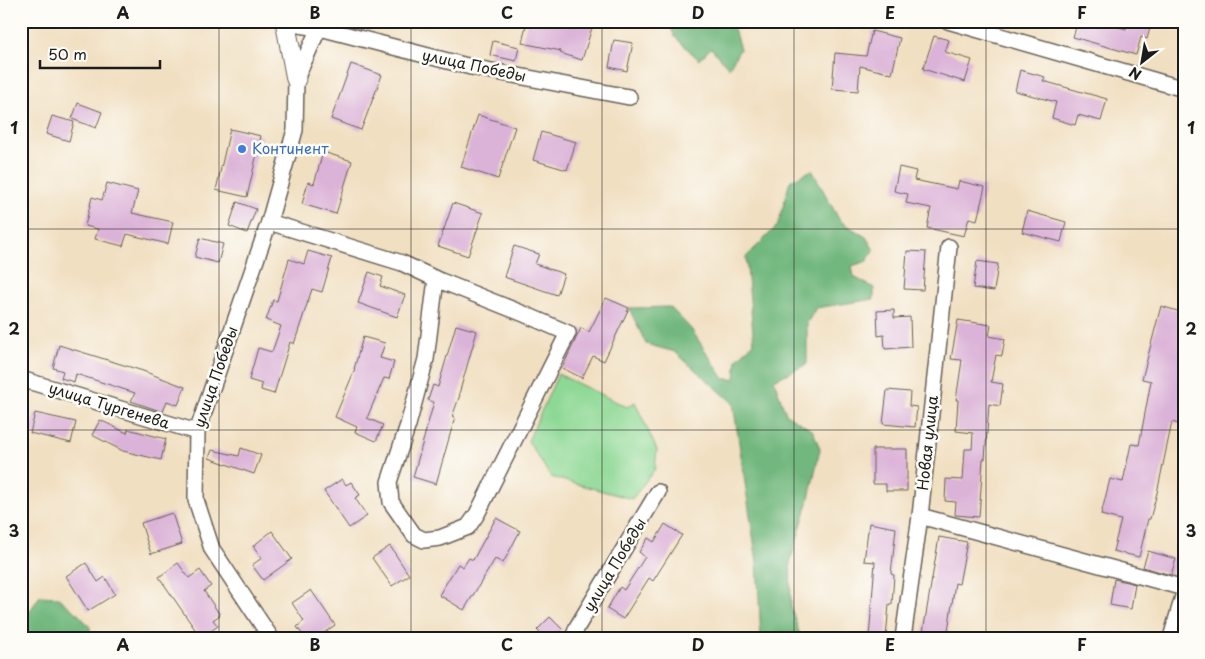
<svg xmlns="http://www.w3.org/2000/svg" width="1205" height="659" font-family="'Playpen Sans',sans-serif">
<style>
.green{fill:#8dd894;stroke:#547a58}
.forest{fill:#72b87e;stroke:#476a4d}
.building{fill:#dcb3d8}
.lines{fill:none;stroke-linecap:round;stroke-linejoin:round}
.minor-casing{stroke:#676056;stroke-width:18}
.tertiary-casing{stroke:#676056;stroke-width:21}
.minor{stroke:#fff;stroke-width:15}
.tertiary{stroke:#fff;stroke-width:19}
.grid{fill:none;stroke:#1c1c1c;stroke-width:1;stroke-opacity:0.55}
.shop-dot{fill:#3f7fe0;stroke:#fdfcf7;stroke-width:2}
.labels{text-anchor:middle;stroke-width:5;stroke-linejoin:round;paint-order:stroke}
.street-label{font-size:15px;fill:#1c1c1c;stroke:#fdfcf7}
.shop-label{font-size:15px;fill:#366cbe;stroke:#fdfcf7;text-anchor:start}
.neatline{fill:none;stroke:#1c1c1c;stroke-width:2}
.grid-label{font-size:16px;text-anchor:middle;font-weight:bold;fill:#1c1c1c}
</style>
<rect width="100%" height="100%" fill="#fdfcf7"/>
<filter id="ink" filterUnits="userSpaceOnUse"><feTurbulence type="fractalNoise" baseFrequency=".02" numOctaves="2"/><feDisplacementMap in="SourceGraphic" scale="10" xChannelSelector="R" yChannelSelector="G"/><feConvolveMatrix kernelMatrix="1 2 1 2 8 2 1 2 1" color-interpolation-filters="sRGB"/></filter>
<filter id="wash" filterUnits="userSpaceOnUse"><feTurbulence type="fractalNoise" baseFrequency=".0096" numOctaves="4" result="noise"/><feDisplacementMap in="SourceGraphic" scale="20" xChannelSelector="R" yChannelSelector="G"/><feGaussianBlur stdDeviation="1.12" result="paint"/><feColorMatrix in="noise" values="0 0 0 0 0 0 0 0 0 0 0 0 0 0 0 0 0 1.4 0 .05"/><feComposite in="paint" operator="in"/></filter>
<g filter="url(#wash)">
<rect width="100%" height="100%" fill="#f1dfc1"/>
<polygon class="green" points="558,374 627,407 635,402 657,450 655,469 632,499 551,477 528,441"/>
<g class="forest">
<polygon points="668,21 734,21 733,26 740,49 729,68 711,48 699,60 675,37"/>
<polygon points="812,170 840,221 866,237 874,250 867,261 852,266 854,277 874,288 874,299 816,308 807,323 807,364 774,380 786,414 813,431 820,449 808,503 790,562 791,607 801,638 761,638 757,562 733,403 675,352 646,344 629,308 670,307 691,329 724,379 735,379 737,359 754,343 746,257 778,225 790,181"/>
<polygon points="40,596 57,597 78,614 90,627 90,638 27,638 29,612"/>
</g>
<g id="blocks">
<g class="building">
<polygon points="527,21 594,21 582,60 560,53 561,51 522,43"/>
<polygon points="1078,21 1098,21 1126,29 1129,21 1152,21 1147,39 1141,37 1136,55 1073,37"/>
<polygon points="872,31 900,38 892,74 860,66 858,91 832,89 835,53 866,56"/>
<polygon points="934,36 949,40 945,52 972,60 965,82 923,69"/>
<polygon points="614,40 633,43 627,71 609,67"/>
<polygon points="493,41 519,47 516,61 490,55"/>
<polygon points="351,64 382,75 361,130 331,119"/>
<polygon points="1020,70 1045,77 1043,81 1107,99 1101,121 1078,115 1075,125 1052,118 1056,102 1015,91"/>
<polygon points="78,103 102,112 96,128 72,119"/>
<polygon points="478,115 515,127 498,179 461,167"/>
<polygon points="52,116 74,122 69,141 46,134"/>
<polygon points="230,129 261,136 247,197 216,190"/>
<polygon points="541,132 576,142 567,170 533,160"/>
<polygon points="323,152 352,161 336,214 302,204 308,182 314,184"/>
<polygon points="899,167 916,171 914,180 957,189 959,181 985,187 977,220 969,218 964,236 927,228 931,208 906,203 908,194 894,191"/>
<polygon points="107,183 138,191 132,213 173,222 168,244 127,234 123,246 95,239 98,229 85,226 92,197 102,200"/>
<polygon points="237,202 256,209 247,233 229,226"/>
<polygon points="453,203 483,213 468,256 438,246"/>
<polygon points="1027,211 1066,222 1061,242 1022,232"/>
<polygon points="200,238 223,244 218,263 195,257"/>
<polygon points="514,246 539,254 535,264 564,274 557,295 504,277"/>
<polygon points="308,251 332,258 322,292 312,289 294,344 290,342 274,394 261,390 262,384 249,380 258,348 272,352 281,326 266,320 273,300 277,301 289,259 304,264"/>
<polygon points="907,251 926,252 923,290 904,289"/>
<polygon points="977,261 998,264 994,291 973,288"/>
<polygon points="369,272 383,277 380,286 405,295 397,317 358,303"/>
<polygon points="606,298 629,308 604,361 593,356 582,378 562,368 581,328 589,332"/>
<polygon points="1161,306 1184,313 1184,387 1181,400 1184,400 1179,424 1172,422 1157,493 1150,519 1148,519 1139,557 1113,551 1121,520 1101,515 1110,479 1123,482 1131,444 1139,445 1151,381 1142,379"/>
<polygon points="894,310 894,318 910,317 911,347 885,349 884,335 878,336 877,311"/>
<polygon points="958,320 991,325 989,336 1005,339 1002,356 996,355 991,382 1003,384 1000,406 989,404 985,459 983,459 979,517 955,515 956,502 945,501 946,479 963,480 965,449 972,449 973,433 956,431 958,400 956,400 962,360 951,359"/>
<polygon points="456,325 477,331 459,394 460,395 452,417 455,417 436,484 413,477 434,402 428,400 433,385 438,387"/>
<polygon points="363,337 385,343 380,358 394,362 389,379 384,378 367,418 383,425 376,441 355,432 357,427 335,417 355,369 354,369"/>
<polygon points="59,345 143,371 185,387 178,405 167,401 163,412 131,401 135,393 76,374 74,382 61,378 63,371 53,368"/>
<polygon points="887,390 910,392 909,406 917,407 915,427 883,424"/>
<polygon points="35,413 76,422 71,443 30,433"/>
<polygon points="100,420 127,433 128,429 166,439 161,460 123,451 92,435"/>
<polygon points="241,448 261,455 254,474 209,458 212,450 239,456"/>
<polygon points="873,449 907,449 907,491 886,491 886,484 873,484"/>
<polygon points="342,479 346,485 351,482 360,495 355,498 367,516 349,528 324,491"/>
<polygon points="172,513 182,544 151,554 141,523"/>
<polygon points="496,518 520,531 503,563 495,559 464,610 439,595 458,564 463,567 469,558 473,560"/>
<polygon points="869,523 896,528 891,574 894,575 892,604 889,604 886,638 869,638 875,562 864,561"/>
<polygon points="665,524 682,535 653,581 649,578 623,619 607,609 620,587 624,590 645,557 639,552 648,538 654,542"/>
<polygon points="272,531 292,559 263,580 252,565 262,558 253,546"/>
<polygon points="939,537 967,542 959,584 955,583 947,638 922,638"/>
<polygon points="390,546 409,575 392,586 372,558"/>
<polygon points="1148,551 1176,559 1171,575 1143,567"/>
<polygon points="86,563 98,582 105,577 115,594 88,611 66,576"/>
<polygon points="178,563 189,578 200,570 211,586 204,591 220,615 213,620 218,626 201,638 159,577"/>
<polygon points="1114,579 1135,584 1131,609 1110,605"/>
<polygon points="311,590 335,625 317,638 305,638 297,627 304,621 292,603"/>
<polygon points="550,617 562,629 554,638 545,638 537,630"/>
</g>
</g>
</g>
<g filter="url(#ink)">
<use href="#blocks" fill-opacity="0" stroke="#676056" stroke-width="1"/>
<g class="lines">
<defs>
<g id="minor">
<polyline points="948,21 1184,89"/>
<polyline points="285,23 320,28 471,67 629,97"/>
<polyline points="269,222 402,263 436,279 524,314 568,333 477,514 468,527 440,538 424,540 414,535 391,502 389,482 408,425 426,359 436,279"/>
<polyline points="21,379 197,432"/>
<polyline points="920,516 1184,588"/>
<polyline points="271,638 212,549 196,500 197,432 269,222 295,130 296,79 322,21"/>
<polyline points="573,638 577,627 658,492"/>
<polyline points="903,638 920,516 949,247"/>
<polyline points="1171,638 1184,593"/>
</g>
<polyline id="tertiary" points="285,21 296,79"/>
</defs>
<use href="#minor" class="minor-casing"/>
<use href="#tertiary" class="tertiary-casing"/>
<use href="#minor" class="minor"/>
<use href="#tertiary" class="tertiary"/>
</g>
</g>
<path class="grid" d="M219 21V638M411 21V638M602 21V638M794 21V638M986 21V638M21 229H1184M21 430H1184"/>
<circle class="shop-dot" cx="242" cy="149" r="5"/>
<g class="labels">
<g class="street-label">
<text transform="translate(474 66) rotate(12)" y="5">улица Победы</text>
<text transform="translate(216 377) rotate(-71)" y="5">улица Победы</text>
<text transform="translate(109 406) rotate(17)" y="5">улица Тургенева</text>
<text transform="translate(928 443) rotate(-84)" y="5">Новая улица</text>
<text transform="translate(615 565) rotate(-59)" y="5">улица Победы</text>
</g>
<g class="shop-label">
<text x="252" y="154">Континент</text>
</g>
</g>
<rect width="1205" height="659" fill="none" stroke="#fdfcf7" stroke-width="55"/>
<g transform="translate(1142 62) rotate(211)" stroke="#fdfcf7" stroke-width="4" paint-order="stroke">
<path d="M0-4L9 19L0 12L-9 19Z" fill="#1c1c1c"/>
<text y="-8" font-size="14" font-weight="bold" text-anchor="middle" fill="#1c1c1c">N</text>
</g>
<path d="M40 60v8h120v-8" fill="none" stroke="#1c1c1c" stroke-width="2.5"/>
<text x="48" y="60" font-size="15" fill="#1c1c1c" stroke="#fdfcf7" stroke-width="4" paint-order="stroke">50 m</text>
<rect x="28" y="28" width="1150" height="604" class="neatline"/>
<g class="grid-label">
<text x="123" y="19">A</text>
<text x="315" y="19">B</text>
<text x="507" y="19">C</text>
<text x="698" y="19">D</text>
<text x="890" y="19">E</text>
<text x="1082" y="19">F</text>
<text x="14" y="134">1</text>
<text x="1191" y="134">1</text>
<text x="14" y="335">2</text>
<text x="1191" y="335">2</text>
<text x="14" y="537">3</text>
<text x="1191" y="537">3</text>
<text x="123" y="651">A</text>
<text x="315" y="651">B</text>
<text x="507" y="651">C</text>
<text x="698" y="651">D</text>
<text x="890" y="651">E</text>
<text x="1082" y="651">F</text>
</g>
</svg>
